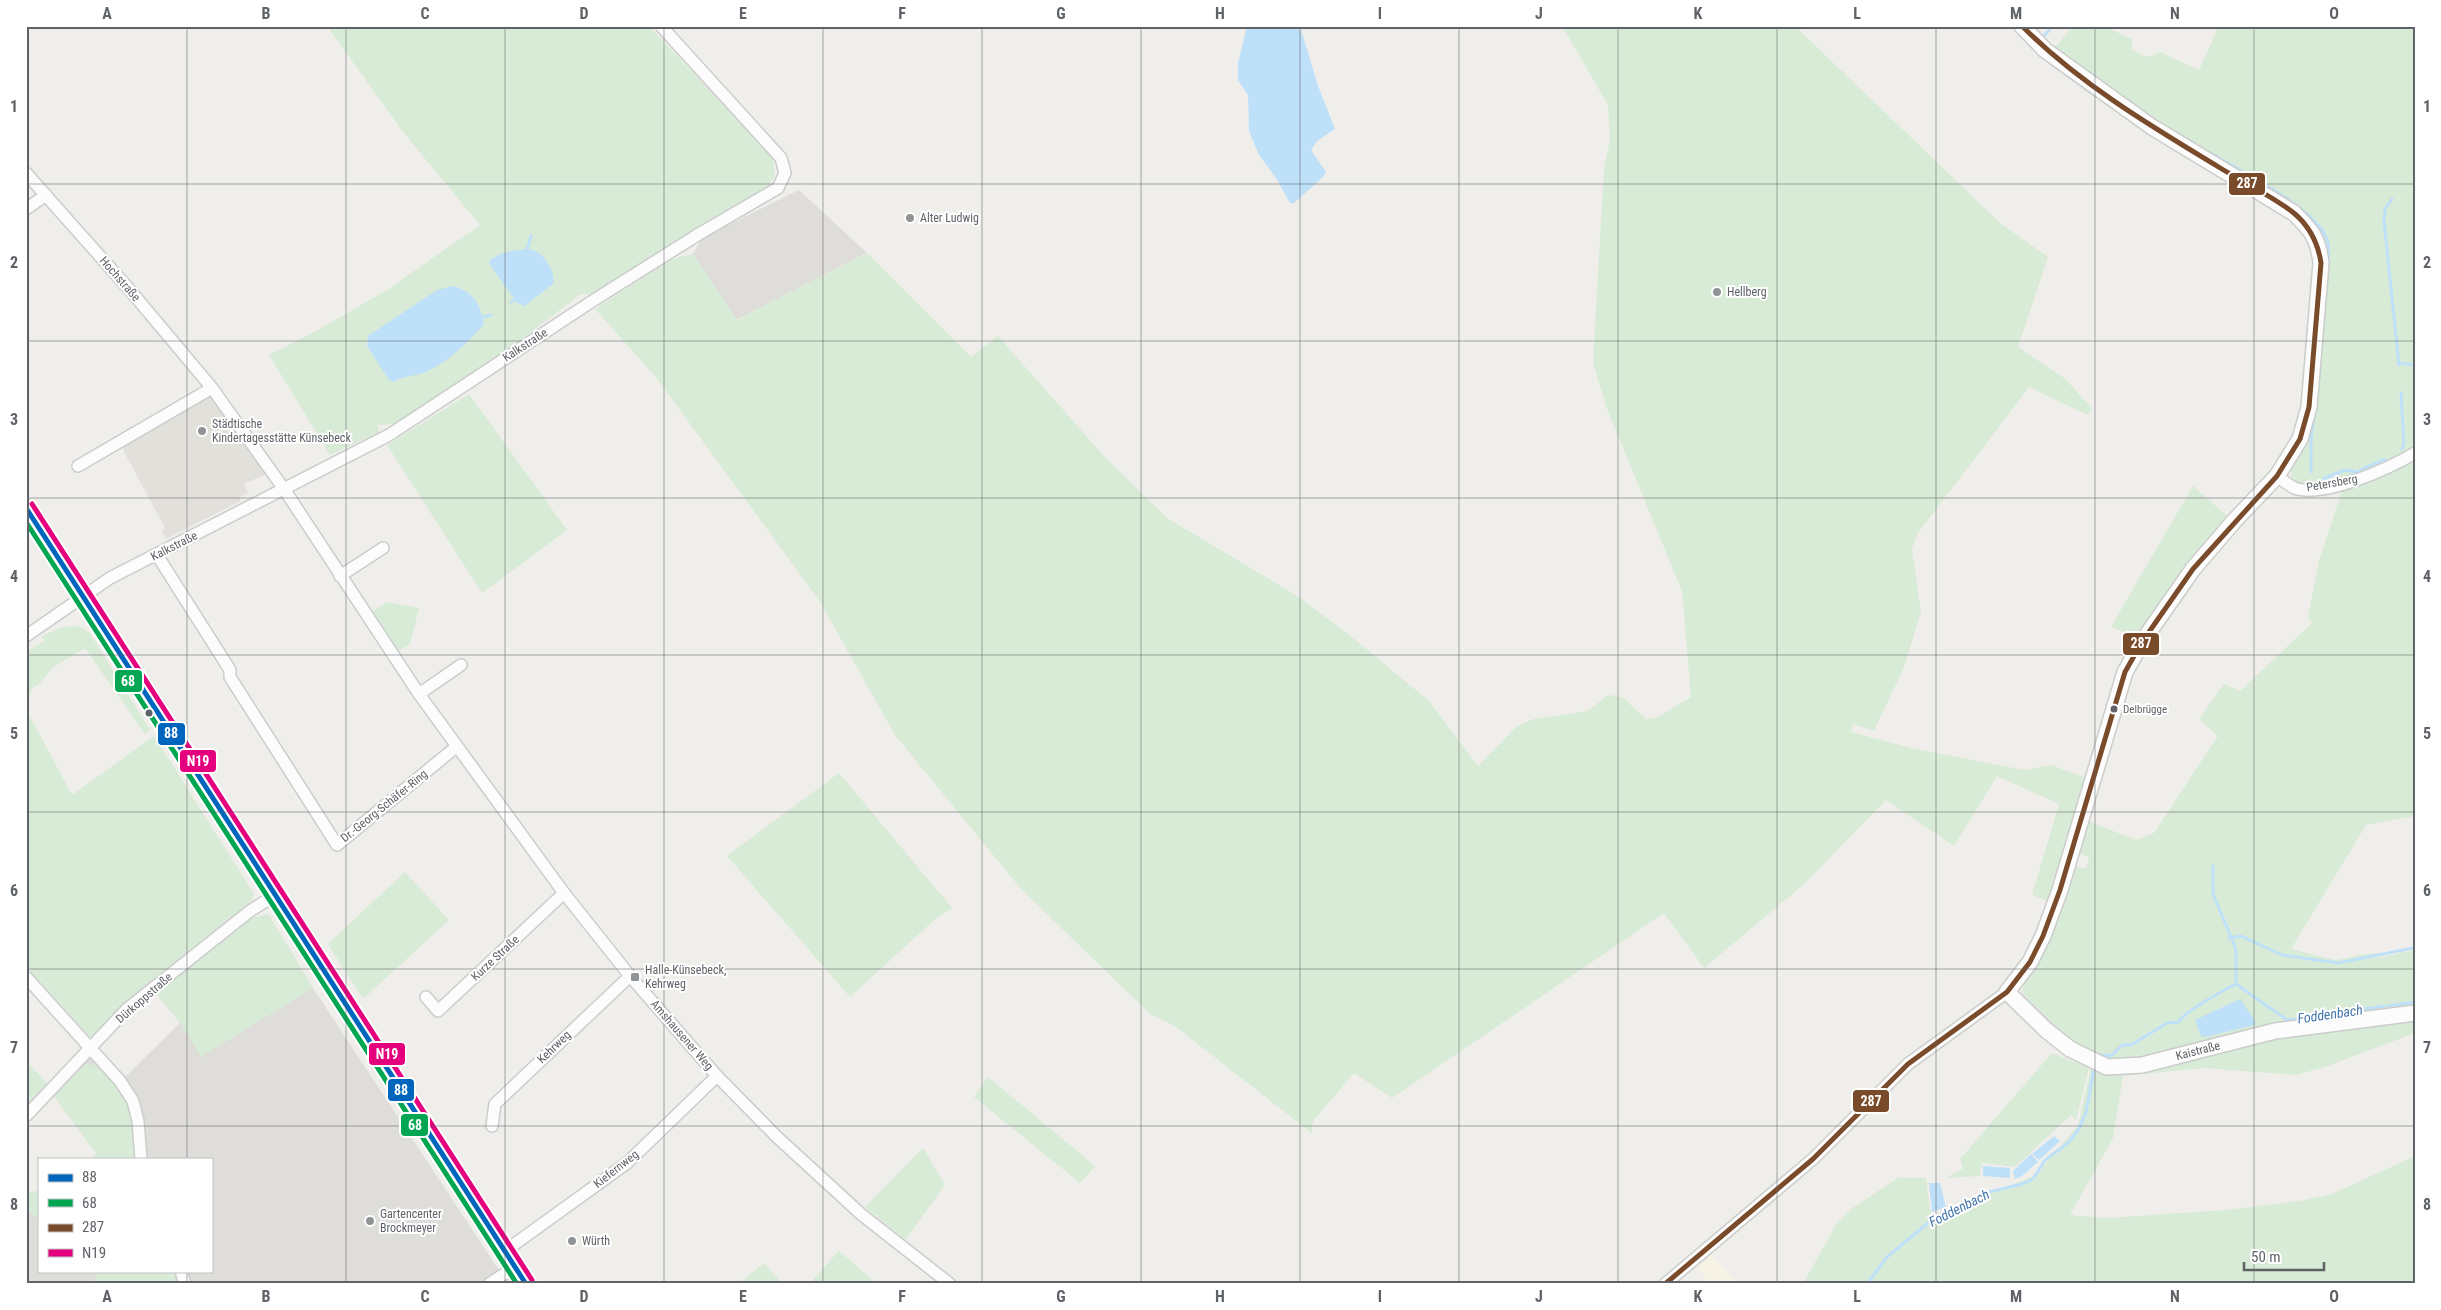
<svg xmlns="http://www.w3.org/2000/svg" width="2441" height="1310" font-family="'Roboto Condensed',sans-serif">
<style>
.commercial{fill:#f7f3e4}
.industrial{fill:#dfddda}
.education{fill:#e2e0da}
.green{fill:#d8ebd6}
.water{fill:#bfe0f9}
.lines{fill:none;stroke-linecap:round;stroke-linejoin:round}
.stream{stroke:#bfe0f9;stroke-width:3}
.minor-casing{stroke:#cbcccc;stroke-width:14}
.tertiary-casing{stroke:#cbcccc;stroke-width:18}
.minor{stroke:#fdfcfc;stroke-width:11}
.tertiary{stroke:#fdfcfc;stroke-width:15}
.bus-1-casing{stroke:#fff;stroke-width:9}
.bus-2-casing{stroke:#fff;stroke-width:9}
.bus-3-casing{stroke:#fff;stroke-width:9}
.bus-4-casing{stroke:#fff;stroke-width:9}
.bus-1{stroke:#0065bd;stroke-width:5}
.bus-2{stroke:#00a651;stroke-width:5}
.bus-3{stroke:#7a4b2a;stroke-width:5}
.bus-4{stroke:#e5007d;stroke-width:5}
.grid{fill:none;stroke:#5f6368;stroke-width:1;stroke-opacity:0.55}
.poi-dot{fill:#919496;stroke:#fff;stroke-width:2}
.bus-dot{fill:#5f6368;stroke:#fff;stroke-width:2}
.labels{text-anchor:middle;stroke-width:4;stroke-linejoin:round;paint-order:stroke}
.bus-label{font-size:11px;fill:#5f6368;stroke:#fff;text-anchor:start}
.poi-label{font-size:12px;fill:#5f6368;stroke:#fff;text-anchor:start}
.street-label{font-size:12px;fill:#5f6368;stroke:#fff}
.water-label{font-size:14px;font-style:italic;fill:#4174aa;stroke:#fff}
.line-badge{stroke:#fff;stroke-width:2}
.badge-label{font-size:14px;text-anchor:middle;font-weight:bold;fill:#fff}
.neatline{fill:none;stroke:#5f6368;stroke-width:2}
.grid-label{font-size:16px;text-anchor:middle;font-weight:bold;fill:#5f6368}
</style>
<rect width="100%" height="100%" fill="#efeeea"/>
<polygon class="commercial" points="1711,1255 1738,1284 1710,1284 1697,1268"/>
<g class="industrial">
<polygon points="799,190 867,253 736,320 693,254 702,238"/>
<polygon points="268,914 313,988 508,1284 174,1284 176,1271 211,1271 211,1159 135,1159 134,1122 78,1068 98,1045 100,1050 125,1077 180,1023 155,992"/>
<polygon points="26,1206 39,1221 39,1271 100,1271 96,1275 94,1284 26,1284"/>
</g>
<polygon class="education" points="211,393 266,474 244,484 248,493 240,497 240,501 166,539 162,530 165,528 121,446"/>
<g class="green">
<polygon points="327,26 649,26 773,158 775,175 769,185 590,295 581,294 499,356 395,424 377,425 379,432 330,455 269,355 316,331 387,290 480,225 403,132"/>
<polygon points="1562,26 1795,26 2000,223 2048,257 2018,347 2064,378 2092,408 2088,415 2029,387 1918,533 1912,549 1921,612 1904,667 1874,731 1853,724 1851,732 1911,748 2024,770 2051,765 2086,778 2048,901 2032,895 2059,804 1997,776 1954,846 1886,800 1804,884 1704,968 1664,913 1392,1098 1354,1073 1314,1120 1311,1127 1313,1134 1176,1027 1149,1013 1021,889 895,735 819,600 655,376 595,309 672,259 693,254 737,320 867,253 971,357 998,336 1103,455 1167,518 1294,594 1347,633 1429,701 1478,766 1517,726 1534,719 1588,711 1608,695 1622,697 1646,719 1656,718 1691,697 1682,591 1607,409 1593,363 1604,168 1610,140 1608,105"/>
<path d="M2073 26H2103L2132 39V49C2142 57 2149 59 2160 52L2199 70 2219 26H2415V445L2392 461 2351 476 2311 485 2296 482 2291 476V470L2305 442 2328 264 2325 244 2317 228 2297 208 2155 122 2058 53 2056 46Z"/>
<polygon points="469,394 567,530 482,593 387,445"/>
<path d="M2415 460V816L2366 825 2291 949 2335 960 2373 953 2375 958 2415 950V1008L2142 1059C2129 1060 2115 1062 2103 1059 2077 1052 2035 1015 2022 992L2026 977 2052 932 2075 866 2086 869 2089 857 2079 853 2088 821 2136 840 2154 833 2218 736 2199 719 2224 684 2240 691 2312 623 2308 617 2319 561 2342 490 2376 479Z"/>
<polygon points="2193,486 2228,517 2185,565 2137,637 2111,627"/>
<polygon points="387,602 419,608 410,644 398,652 372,612"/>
<polygon points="78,626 89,632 150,730 145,734 85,648 52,668 40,683 32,688 26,708 26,649 28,647 30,650 44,641 42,636 62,627"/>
<polygon points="26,709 72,795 154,736 254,894 252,900 153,979 91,1038 26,966"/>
<polygon points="839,773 952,908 934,920 850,997 727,856"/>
<polygon points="405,872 449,920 363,999 328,944"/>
<polygon points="268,914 313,988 201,1057 180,1022 155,992 249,919"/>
<polygon points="2415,1019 2415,1033 2325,1067 2296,1075 2205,1068 2123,1076 2113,1138 2070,1215 2108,1218 2225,1210 2300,1201 2332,1194 2415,1156 2415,1284 1803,1284 1837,1223 1851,1209 1898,1178 1926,1178 1931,1216 2034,1176 2078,1126 2091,1068 2108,1072 2254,1041"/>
<polygon points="2052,1053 2089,1068 2076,1120 2071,1115 2015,1167 1982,1163 1980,1176 1945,1178 1963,1169 1960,1159"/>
<polygon points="26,1061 48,1084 26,1107"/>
<path d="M86 1064C98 1064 103 1070 111 1079 134 1105 134 1126 135 1159H91L96 1153 53 1095 78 1068Z"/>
<polygon points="988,1077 1095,1166 1080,1183 974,1097"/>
<polygon points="923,1148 945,1185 905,1240 865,1207"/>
<polygon points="39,1191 39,1221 26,1206 26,1192"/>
<polygon points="839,1251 877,1284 809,1284"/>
<polygon points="764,1263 783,1284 737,1284 739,1283"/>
<polygon points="100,1271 176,1271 174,1284 94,1284 96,1275"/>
</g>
<g class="water">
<polygon points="1247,26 1300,26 1318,86 1335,129 1317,141 1311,150 1326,172 1323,177 1294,203 1290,203 1276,178 1259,155 1249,131 1248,95 1238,80 1238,63"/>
<path d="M516 250C521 250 527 249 533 250 545 254 556 272 553 284L524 306 517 303 489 263 490 260 500 254Z"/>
<path d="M453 286C473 291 481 305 484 324 469 342 445 365 423 373 413 377 403 375 394 382L389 380 367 346 368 336 437 290Z"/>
<polygon points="2240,999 2255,1021 2255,1025 2205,1037 2201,1036 2195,1020"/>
<polygon points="2054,1136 2060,1141 2039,1160 2032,1154"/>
<polygon points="2031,1154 2038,1162 2022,1176 2015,1179 2013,1171"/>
<polygon points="1983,1166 2010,1168 2010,1178 1983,1176"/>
<polygon points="1929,1183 1940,1183 1946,1207 1932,1212"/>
</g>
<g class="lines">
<g class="stream">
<polyline points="2043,37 2053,26"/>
<polyline points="2050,63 2096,96"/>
<polyline points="2189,141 2195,144"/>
<path d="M2211 153C2241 172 2312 206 2326 237 2330 246 2329 256 2328 264"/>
<polyline points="2392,199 2385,209 2384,221 2399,365"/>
<polyline points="527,250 531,236"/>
<polyline points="511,302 515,299"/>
<polyline points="483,317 491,315"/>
<polyline points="2399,363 2415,365"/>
<polyline points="2401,393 2404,444 2402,449"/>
<polyline points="2311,472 2311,441 2320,368"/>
<polyline points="2323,479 2345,470 2356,472 2385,459"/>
<polyline points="2213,866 2213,894 2236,949 2236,984"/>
<polyline points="2229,938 2241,936 2282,955 2338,963 2413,948"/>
<polyline points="2388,1006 2415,1002"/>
<path d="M2100 1055 2111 1056 2122 1045H2131L2167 1023 2179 1022C2182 1013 2226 989 2236 984L2287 1020 2384 1006"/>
<polyline points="1867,1284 1887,1257 1933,1219 1985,1193 2022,1184 2033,1179 2045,1160 2068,1143 2079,1129 2086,1112 2094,1068"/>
</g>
<defs>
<g id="minor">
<polyline points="26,173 129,289 212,388 284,489 419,694 564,893 630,976 717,1076 777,1137 862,1215 950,1284"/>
<polyline points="26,209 46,195"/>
<polyline points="78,466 212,388"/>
<path d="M2277 476C2283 480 2290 487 2297 489 2328 496 2388 469 2415 453"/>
<polyline points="157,555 230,670 230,677 337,845 456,747"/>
<polyline points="340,576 383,548"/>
<polyline points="26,636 110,578 389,435 594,300 699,234 778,188 785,173 781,158 661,26"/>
<polyline points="419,694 461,665"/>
<polyline points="26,977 120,1081 133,1101 138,1121 141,1159"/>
<polyline points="426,997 438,1011 564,893"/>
<polyline points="26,1116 127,1009 250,911 275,895"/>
<polyline points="492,1126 495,1104 630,976"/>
<polyline points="505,1251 627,1163 717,1076"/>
<polyline points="181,1271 185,1284"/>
<polyline points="489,1284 515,1267"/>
<polyline points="1665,1284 1813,1159 1908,1064 2007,992"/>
</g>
<g id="tertiary">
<path id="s1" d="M2022 26 2045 50 2152 127 2294 213C2312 231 2318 238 2321 263L2309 407 2300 439 2277 476 2235 520 2193 569 2142 642 2125 672 2060 890 2043 936 2030 962 2007 992 2046 1030 2070 1049 2107 1067 2142 1065 2275 1031 2415 1013"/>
<polyline points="26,508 526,1284"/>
</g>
</defs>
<use href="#minor" class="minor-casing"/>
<use href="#tertiary" class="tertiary-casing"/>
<use href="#minor" class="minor"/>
<use href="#tertiary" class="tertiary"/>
<defs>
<polyline id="bus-1" points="26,508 526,1284"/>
<polyline id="bus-2" points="26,522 517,1284"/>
<path id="bus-3" d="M1665 1284 1813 1159 1908 1064 2007 992 2030 962 2043 936 2060 890 2125 672 2142 642 2193 569 2277 476 2300 439 2309 407 2321 263C2318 243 2310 227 2295 214 2276 198 2239 180 2217 166 2149 125 2079 83 2022 26"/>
<polyline id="bus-4" points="32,504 532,1280"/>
</defs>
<use href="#bus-1" class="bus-1-casing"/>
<use href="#bus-2" class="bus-2-casing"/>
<use href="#bus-3" class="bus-3-casing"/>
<use href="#bus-4" class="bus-4-casing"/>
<use href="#bus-1" class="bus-1"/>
<use href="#bus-2" class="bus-2"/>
<use href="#bus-3" class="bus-3"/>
<use href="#bus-4" class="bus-4"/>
</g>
<path class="grid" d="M187 26V1159M346 26V1284M505 26V1284M664 26V1284M823 26V1284M982 26V1284M1141 26V1284M1300 26V1284M1459 26V1284M1618 26V1284M1777 26V1284M1936 26V1284M2095 26V1284M2254 26V1284M26 184H2415M26 341H2415M26 498H2415M26 655H2415M26 812H2415M26 969H2415M26 1126H2415M187 1271V1284"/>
<g class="poi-dot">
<circle cx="910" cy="218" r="5"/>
<circle cx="1717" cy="292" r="5"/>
<circle cx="202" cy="431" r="5"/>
<rect x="630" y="972" width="10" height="10" rx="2.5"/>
<circle cx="370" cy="1221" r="5"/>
<circle cx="572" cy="1241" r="5"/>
</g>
<g class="bus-dot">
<circle cx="2114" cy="709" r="4.5"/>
<circle cx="149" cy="713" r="4.5"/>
</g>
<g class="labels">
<g class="bus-label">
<text x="2123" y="713">Delbrügge</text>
</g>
<g class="poi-label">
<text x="920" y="222">Alter Ludwig</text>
<text x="1727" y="296">Hellberg</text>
<text x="212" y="428">Städtische<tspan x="212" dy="14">Kindertagesstätte Künsebeck</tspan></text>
<text x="645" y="974">Halle-Künsebeck,<tspan x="645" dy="14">Kehrweg</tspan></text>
<text x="380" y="1218">Gartencenter<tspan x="380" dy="14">Brockmeyer</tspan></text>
<text x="582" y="1245">Würth</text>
</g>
<g class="street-label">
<text transform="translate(120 279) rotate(49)" y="4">Hochstraße</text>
<text transform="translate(525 345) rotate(-33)" y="4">Kalkstraße</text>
<text transform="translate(2332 483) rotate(-10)" y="4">Petersberg</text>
<text transform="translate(174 546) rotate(-27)" y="4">Kalkstraße</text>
<text transform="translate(384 806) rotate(-39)" y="4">Dr.-Georg-Schäfer-Ring</text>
<text transform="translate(495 958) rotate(-43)" y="4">Kurze Straße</text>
<text transform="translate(144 998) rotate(-41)" y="4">Dürkoppstraße</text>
<text transform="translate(682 1035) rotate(49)" y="4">Amshausener Weg</text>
<text transform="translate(554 1047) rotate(-44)" y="4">Kehrweg</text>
<text dy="4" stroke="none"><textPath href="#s1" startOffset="1422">Kaistraße</textPath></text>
<text transform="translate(616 1169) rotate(-38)" y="4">Kiefernweg</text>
</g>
<g class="water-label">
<text transform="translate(2330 1014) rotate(-8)" y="5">Foddenbach</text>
<text transform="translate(1959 1208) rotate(-27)" y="5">Foddenbach</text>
</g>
</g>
<g class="line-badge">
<rect x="2228" y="172" width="38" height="24" rx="5" fill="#7a4b2a"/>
<rect x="2122" y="632" width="38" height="24" rx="5" fill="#7a4b2a"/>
<rect x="114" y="669" width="29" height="24" rx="5" fill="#00a651"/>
<rect x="157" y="722" width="29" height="24" rx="5" fill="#0065bd"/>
<rect x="179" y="749" width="38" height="24" rx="5" fill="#e5007d"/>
<rect x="368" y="1042" width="38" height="24" rx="5" fill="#e5007d"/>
<rect x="387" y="1078" width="28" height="24" rx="5" fill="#0065bd"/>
<rect x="1852" y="1089" width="38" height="24" rx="5" fill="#7a4b2a"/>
<rect x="400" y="1113" width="29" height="24" rx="5" fill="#00a651"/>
</g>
<g class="badge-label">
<text x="2247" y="188">287</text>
<text x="2141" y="648">287</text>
<text x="128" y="686">68</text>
<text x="171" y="738">88</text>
<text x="198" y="766">N19</text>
<text x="387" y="1059">N19</text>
<text x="401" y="1095">88</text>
<text x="1871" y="1106">287</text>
<text x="415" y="1130">68</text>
</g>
<rect width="2441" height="1310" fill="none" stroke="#ffffff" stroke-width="55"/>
<rect x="38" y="1158" width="175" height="115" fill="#ffffff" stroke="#bfc1c3"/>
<rect x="48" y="1174" width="25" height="8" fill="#0065bd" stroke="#bfc1c3"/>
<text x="82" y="1182" font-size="15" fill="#5f6368">88</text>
<rect x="48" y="1199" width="25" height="8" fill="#00a651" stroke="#bfc1c3"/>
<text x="82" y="1208" font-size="15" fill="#5f6368">68</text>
<rect x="48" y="1224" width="25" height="8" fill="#7a4b2a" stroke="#bfc1c3"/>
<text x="82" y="1232" font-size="15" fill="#5f6368">287</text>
<rect x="48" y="1249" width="25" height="8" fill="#e5007d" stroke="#bfc1c3"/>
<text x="82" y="1258" font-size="15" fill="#5f6368">N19</text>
<path d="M2244 1262v8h80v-8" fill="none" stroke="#5f6368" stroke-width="2.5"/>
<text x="2251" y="1262" font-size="15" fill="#5f6368" stroke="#ffffff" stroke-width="4" paint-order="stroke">50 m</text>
<rect x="28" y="28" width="2386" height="1254" class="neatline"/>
<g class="grid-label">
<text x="107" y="19">A</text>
<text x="266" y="19">B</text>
<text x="425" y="19">C</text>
<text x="584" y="19">D</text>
<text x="743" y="19">E</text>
<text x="902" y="19">F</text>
<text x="1061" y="19">G</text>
<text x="1220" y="19">H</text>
<text x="1380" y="19">I</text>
<text x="1539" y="19">J</text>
<text x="1698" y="19">K</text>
<text x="1857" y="19">L</text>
<text x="2016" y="19">M</text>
<text x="2175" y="19">N</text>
<text x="2334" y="19">O</text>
<text x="14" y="112">1</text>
<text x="2427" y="112">1</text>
<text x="14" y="268">2</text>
<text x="2427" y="268">2</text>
<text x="14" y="425">3</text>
<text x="2427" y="425">3</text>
<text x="14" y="582">4</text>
<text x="2427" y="582">4</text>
<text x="14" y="739">5</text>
<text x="2427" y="739">5</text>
<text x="14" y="896">6</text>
<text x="2427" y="896">6</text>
<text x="14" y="1053">7</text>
<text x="2427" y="1053">7</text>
<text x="14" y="1210">8</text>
<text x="2427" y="1210">8</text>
<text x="107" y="1302">A</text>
<text x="266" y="1302">B</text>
<text x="425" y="1302">C</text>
<text x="584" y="1302">D</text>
<text x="743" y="1302">E</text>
<text x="902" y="1302">F</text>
<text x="1061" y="1302">G</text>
<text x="1220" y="1302">H</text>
<text x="1380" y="1302">I</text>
<text x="1539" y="1302">J</text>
<text x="1698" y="1302">K</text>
<text x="1857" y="1302">L</text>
<text x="2016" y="1302">M</text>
<text x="2175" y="1302">N</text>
<text x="2334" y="1302">O</text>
</g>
</svg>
